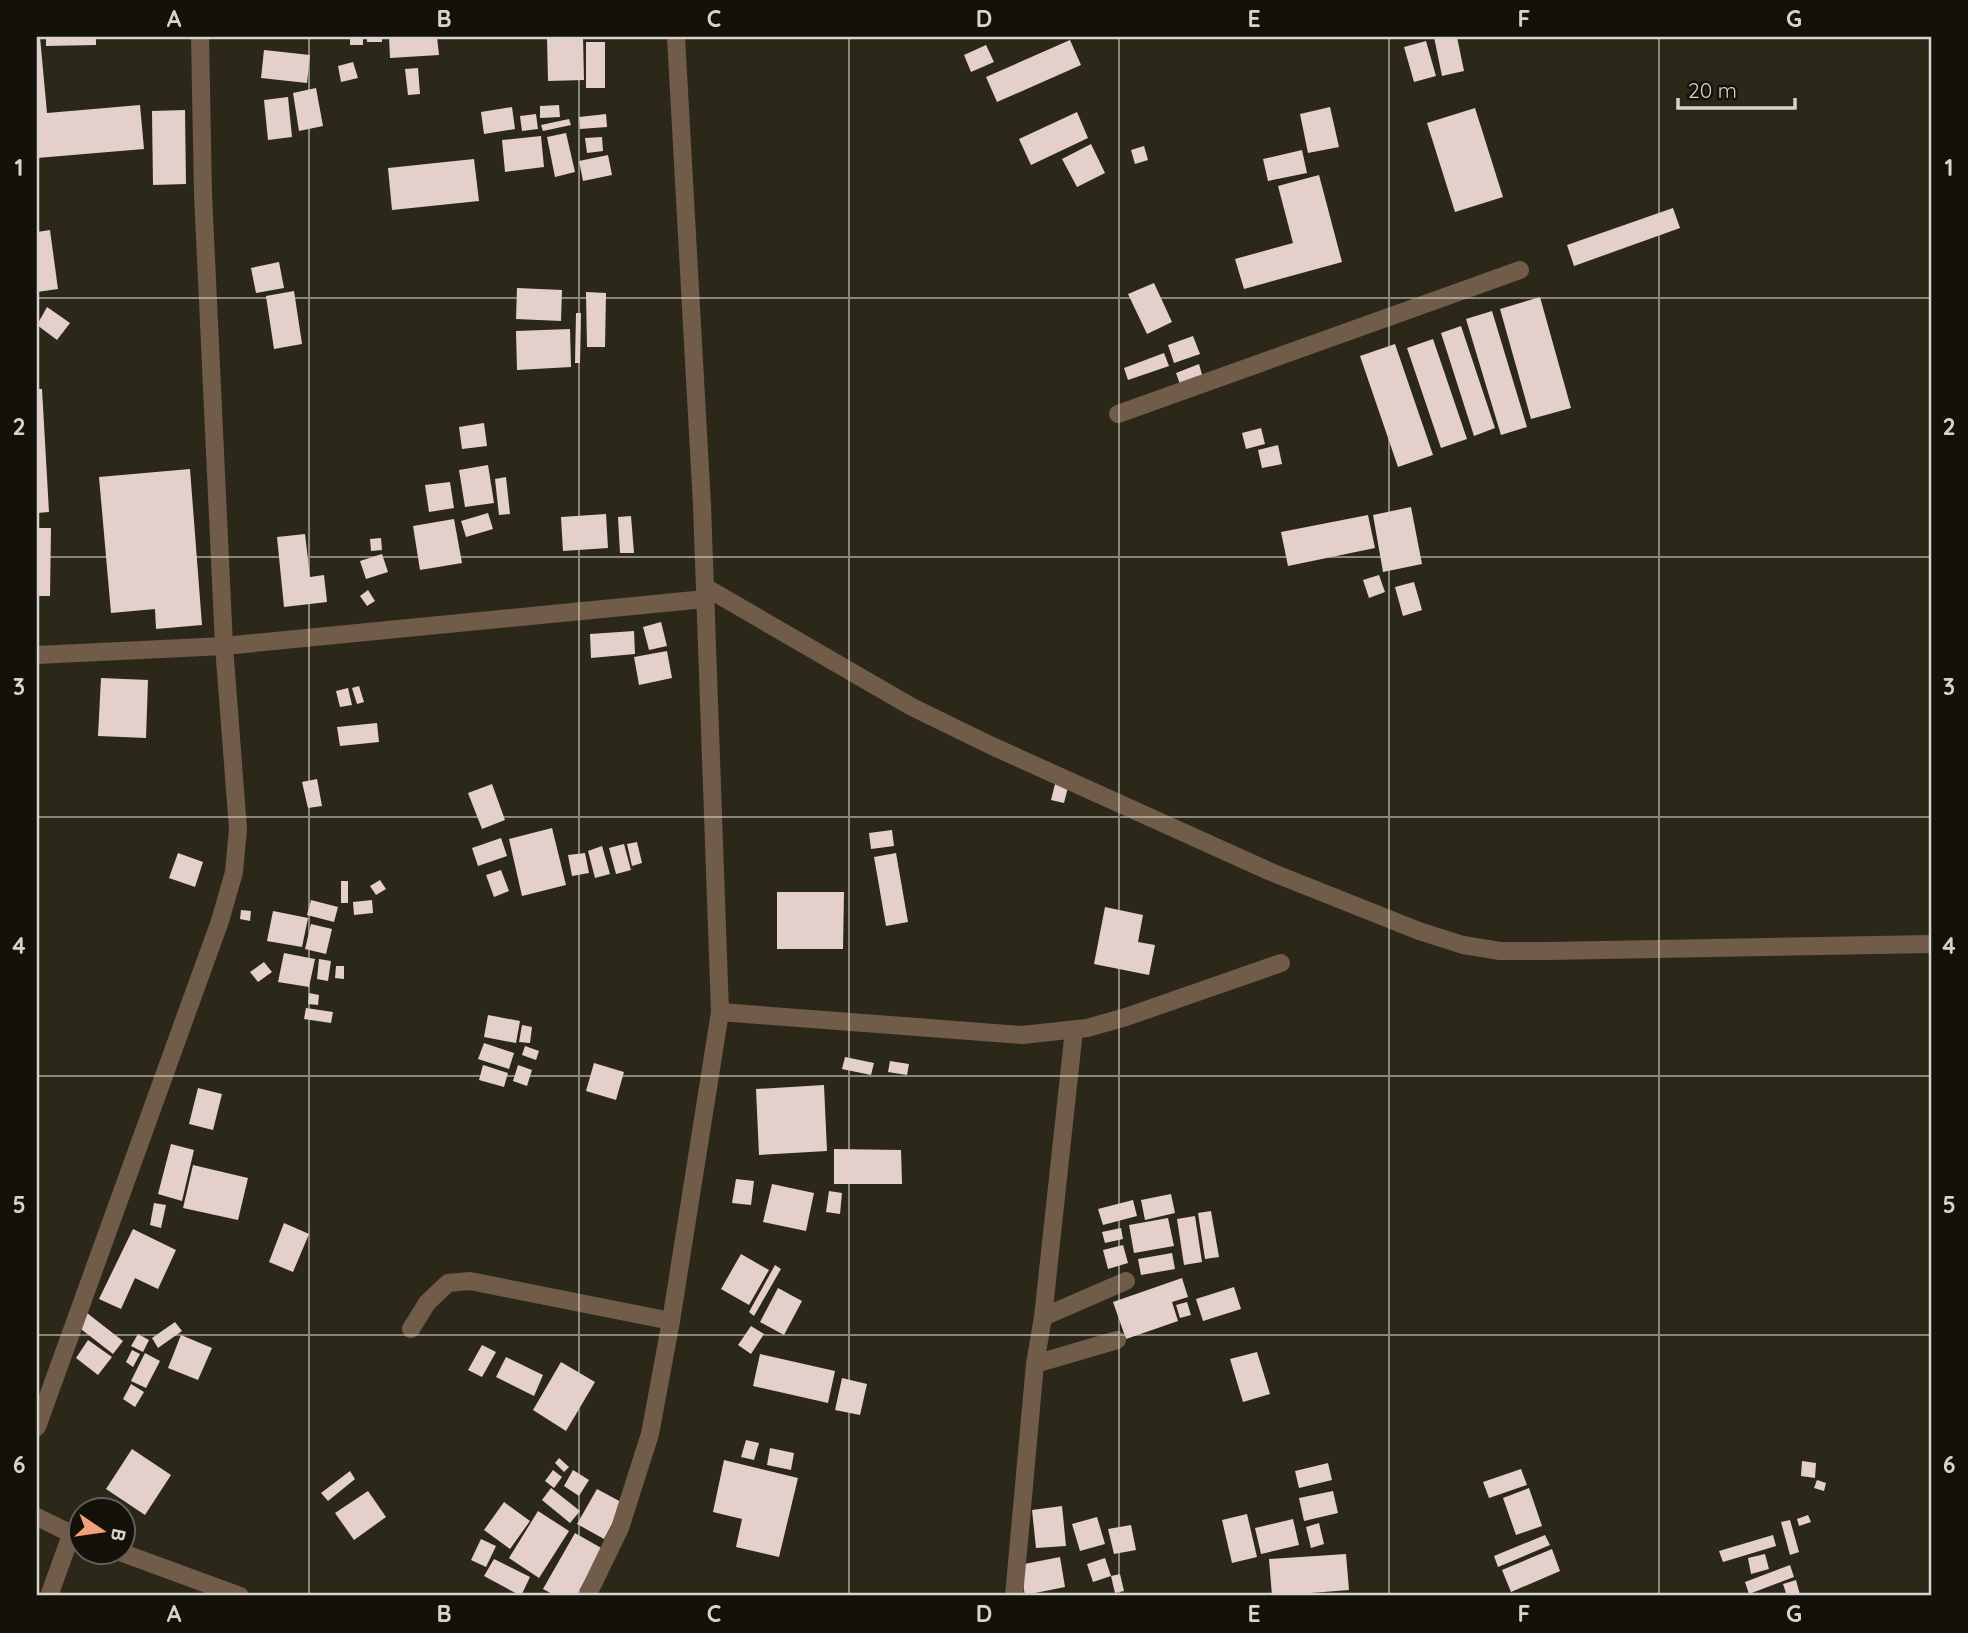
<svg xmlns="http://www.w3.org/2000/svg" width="1968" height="1633" font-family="Quicksand,sans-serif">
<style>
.building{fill:#e5cfca}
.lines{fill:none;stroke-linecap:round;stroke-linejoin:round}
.minor{stroke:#715b49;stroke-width:18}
.grid{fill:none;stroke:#d7d4ca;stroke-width:2;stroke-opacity:0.55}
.neatline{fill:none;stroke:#d7d4ca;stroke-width:2.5}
.grid-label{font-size:23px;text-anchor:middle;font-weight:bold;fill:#d7d4ca}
</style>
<rect width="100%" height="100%" fill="#2c2819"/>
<g class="building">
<polygon points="37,37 40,37 47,113 140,105 144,149 37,158"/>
<polygon points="46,37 96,37 96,45 46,46"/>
<rect x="350" y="37" width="13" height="8"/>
<rect x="367" y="37" width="15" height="5"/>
<polygon points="389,37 437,37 439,55 390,58"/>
<polygon points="547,37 583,37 584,80 548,81"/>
<polygon points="1434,37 1457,37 1464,71 1442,76"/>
<polygon points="1070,40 1081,65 997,102 986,77"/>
<polygon points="1426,41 1436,76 1414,82 1404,47"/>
<rect x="586" y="42" width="19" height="46"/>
<polygon points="986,45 994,62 971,72 964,55"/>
<polygon points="264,50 310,55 307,83 261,78"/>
<polygon points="353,62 358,78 341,82 338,66"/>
<polygon points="418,68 420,94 408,95 405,69"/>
<polygon points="316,88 323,126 299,131 293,93"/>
<polygon points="288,97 292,137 268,140 264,100"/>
<polygon points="559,105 560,117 540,118 540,106"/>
<polygon points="512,107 515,129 484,134 481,112"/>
<polygon points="1330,107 1339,147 1308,153 1300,114"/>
<polygon points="1475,108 1503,197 1455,212 1427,123"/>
<polygon points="185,110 186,184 153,185 152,111"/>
<polygon points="1077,112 1088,138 1031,165 1019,139"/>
<polygon points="536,114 538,129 522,131 520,116"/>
<polygon points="606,114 607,127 580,129 579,117"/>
<polygon points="569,119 571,125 543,131 541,125"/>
<polygon points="566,133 575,172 555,177 547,137"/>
<polygon points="541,136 544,167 505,172 502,140"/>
<polygon points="602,137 603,151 587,153 585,138"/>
<polygon points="1091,144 1105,173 1077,187 1062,159"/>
<polygon points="1144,146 1148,160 1135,164 1131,150"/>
<polygon points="1302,150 1307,173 1268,181 1263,159"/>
<polygon points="608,155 612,175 583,181 579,161"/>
<polygon points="474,159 479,201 392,210 388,168"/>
<polygon points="1319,175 1342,262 1244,289 1235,259 1293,243 1278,186"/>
<polygon points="1673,208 1680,228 1574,266 1567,245"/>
<polygon points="50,230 58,289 37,292 37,232"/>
<polygon points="279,262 284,288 256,293 251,268"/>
<polygon points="1154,283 1172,322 1147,334 1128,294"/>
<polygon points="517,288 562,290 561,321 516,319"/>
<polygon points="294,291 302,344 274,349 266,296"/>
<polygon points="586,292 606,293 605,347 587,347"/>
<polygon points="1540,297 1571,408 1531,419 1500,309"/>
<polygon points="47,307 70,323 57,340 37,325"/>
<polygon points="1492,311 1527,427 1501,435 1466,319"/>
<polygon points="576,313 581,313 580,363 575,363"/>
<polygon points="1461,326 1495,428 1474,436 1441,333"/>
<polygon points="570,329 571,367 517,370 516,331"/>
<polygon points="1193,336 1200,354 1174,363 1168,345"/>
<polygon points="1433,339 1467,439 1441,448 1407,348"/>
<polygon points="1395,344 1433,455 1398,467 1360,356"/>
<polygon points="1164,353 1169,366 1128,380 1124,368"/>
<polygon points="1199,364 1203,378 1181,387 1176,373"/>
<polygon points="37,389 42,389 49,512 37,513"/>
<polygon points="484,423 487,446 462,449 459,427"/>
<polygon points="1261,428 1265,444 1246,449 1242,433"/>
<polygon points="1278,445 1282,464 1262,468 1258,450"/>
<polygon points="488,465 494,503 465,507 459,470"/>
<polygon points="190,469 202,625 156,629 155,609 111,613 99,477"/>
<polygon points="506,477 510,514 499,515 495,479"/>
<polygon points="450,482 454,508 429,512 425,485"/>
<polygon points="1411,507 1422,564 1383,572 1373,515"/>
<polygon points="488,513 493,529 466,537 461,521"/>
<polygon points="606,514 608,548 563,551 561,517"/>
<polygon points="1368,515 1375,548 1288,566 1281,532"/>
<polygon points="631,516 634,553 620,553 618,517"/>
<polygon points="454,519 462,563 420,570 413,526"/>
<polygon points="37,528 51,528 50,596 37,596"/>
<polygon points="305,534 310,577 324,575 327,602 284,607 277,537"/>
<polygon points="381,538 382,550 371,551 370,539"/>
<polygon points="382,554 388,572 366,579 360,561"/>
<polygon points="1379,575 1385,592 1369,598 1363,580"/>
<polygon points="1414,582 1422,610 1403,616 1395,587"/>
<polygon points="368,590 375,601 367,606 360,596"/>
<polygon points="661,622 667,646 649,650 643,627"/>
<polygon points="634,631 635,654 591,658 590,634"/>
<polygon points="667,651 672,678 639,685 634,657"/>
<polygon points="101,678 148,680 146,738 98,736"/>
<polygon points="359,686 364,702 357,704 352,688"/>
<polygon points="348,688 352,705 340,707 336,691"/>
<polygon points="377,723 379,742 340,746 337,727"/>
<polygon points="317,779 322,806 308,808 302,782"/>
<polygon points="492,784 505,820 482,829 468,793"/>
<polygon points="1055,784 1068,787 1064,803 1051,800"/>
<polygon points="552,828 566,885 522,896 509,839"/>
<polygon points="892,830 894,846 871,849 869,833"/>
<polygon points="501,838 507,856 478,866 472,848"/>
<polygon points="637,842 642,863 632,866 627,844"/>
<polygon points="624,844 631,870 616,874 609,848"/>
<polygon points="602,846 610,874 595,878 588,851"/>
<polygon points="178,853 203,862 195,887 169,878"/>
<polygon points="585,853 589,873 572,876 568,855"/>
<polygon points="896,853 908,922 886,926 874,857"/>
<polygon points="501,870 509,891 494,897 486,875"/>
<polygon points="380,880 386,889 376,895 370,886"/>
<rect x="341" y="881" width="7" height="22"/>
<polygon points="777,892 844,892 843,949 777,949"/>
<polygon points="311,900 338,907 334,922 307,915"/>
<polygon points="372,900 373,913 354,915 353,902"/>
<polygon points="1105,907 1143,915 1138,942 1155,945 1149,975 1094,964"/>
<polygon points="241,910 251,911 250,921 240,919"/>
<polygon points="273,911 308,918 302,947 267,941"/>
<polygon points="311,924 332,929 326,954 305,949"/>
<polygon points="284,953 315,959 309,987 278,982"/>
<polygon points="319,959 331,961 328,981 317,979"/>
<polygon points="264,962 272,972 258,982 250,972"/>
<polygon points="336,966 344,966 344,979 335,978"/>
<polygon points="309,993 319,995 318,1005 308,1004"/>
<polygon points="306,1008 333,1012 331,1023 304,1019"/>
<polygon points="488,1015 520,1021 516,1043 484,1037"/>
<polygon points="522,1025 532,1027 530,1043 519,1042"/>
<polygon points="484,1043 514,1053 509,1069 478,1059"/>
<polygon points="525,1046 539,1051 536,1060 522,1055"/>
<polygon points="845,1057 874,1063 871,1075 842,1069"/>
<polygon points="890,1061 909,1064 907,1075 888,1072"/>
<polygon points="594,1063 624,1072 616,1100 586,1091"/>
<polygon points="483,1065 508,1073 504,1087 479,1080"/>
<polygon points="518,1065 532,1070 527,1086 513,1081"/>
<polygon points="824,1085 827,1151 759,1155 756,1089"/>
<polygon points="198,1088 222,1094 213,1130 189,1124"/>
<polygon points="171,1144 194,1150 182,1201 158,1194"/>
<polygon points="834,1149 901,1150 902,1184 834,1184"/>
<polygon points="193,1165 248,1178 238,1220 183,1208"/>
<polygon points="736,1179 754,1181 751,1205 732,1203"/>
<polygon points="772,1184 814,1193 806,1231 763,1222"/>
<polygon points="829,1191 842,1193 840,1214 826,1212"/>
<polygon points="1171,1194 1175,1213 1145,1220 1141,1200"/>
<polygon points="1133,1200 1137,1216 1103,1225 1098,1209"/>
<polygon points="154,1203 166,1205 161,1228 150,1225"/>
<polygon points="1211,1211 1219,1257 1205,1259 1198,1213"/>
<polygon points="1195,1216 1202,1262 1184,1265 1177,1219"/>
<polygon points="1168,1218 1174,1246 1134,1253 1129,1225"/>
<polygon points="284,1223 309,1234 293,1272 269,1262"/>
<polygon points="1121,1228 1123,1239 1105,1243 1102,1232"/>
<polygon points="133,1229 176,1250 158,1289 135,1278 121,1309 99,1299"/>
<polygon points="1123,1245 1128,1263 1108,1269 1103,1250"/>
<polygon points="1172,1253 1175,1269 1141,1275 1138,1259"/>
<polygon points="741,1254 769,1270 749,1305 721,1289"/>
<polygon points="775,1265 781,1269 754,1316 749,1312"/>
<polygon points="1182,1278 1188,1297 1172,1302 1178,1321 1126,1339 1113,1302"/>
<polygon points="1234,1287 1241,1309 1203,1321 1196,1299"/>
<polygon points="778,1288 802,1301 784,1335 760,1322"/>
<polygon points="1187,1302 1191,1315 1180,1318 1176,1305"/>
<polygon points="87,1313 123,1341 113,1354 77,1326"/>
<polygon points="175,1322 182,1331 158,1348 152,1338"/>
<polygon points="751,1326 764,1334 751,1354 738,1345"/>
<polygon points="138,1334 149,1340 143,1352 131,1346"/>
<polygon points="181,1335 212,1348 198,1380 168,1368"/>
<polygon points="88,1340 112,1357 98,1375 76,1358"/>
<polygon points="482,1345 496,1352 482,1377 468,1370"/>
<polygon points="132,1350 140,1354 133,1367 126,1362"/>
<polygon points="1257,1352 1270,1394 1243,1402 1230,1359"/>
<polygon points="145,1353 160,1361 146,1388 131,1381"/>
<polygon points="760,1354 835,1371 828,1403 753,1386"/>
<polygon points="506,1357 543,1375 534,1396 496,1377"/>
<polygon points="561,1362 595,1382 566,1431 533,1410"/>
<polygon points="842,1378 867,1384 860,1415 835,1410"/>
<polygon points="131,1384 144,1392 135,1407 123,1399"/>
<polygon points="746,1440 759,1443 754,1460 741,1457"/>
<polygon points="770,1448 794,1453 791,1470 767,1465"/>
<polygon points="132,1449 171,1475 145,1515 106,1489"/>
<polygon points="559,1458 569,1467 564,1472 555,1463"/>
<polygon points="724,1460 798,1478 779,1557 736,1547 742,1519 713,1512"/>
<polygon points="1802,1461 1816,1463 1815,1478 1801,1476"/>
<polygon points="1328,1463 1332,1480 1299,1488 1295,1471"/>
<polygon points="1521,1469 1527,1485 1489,1498 1483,1482"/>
<polygon points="553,1470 562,1477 554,1488 545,1481"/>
<polygon points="573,1470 589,1480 579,1496 564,1486"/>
<polygon points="350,1471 355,1479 328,1501 321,1493"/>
<polygon points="1817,1480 1826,1483 1824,1491 1814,1488"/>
<polygon points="551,1488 580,1511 570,1523 542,1500"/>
<polygon points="1529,1488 1542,1526 1516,1535 1503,1498"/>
<polygon points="597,1489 623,1503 604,1539 577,1524"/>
<polygon points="368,1491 386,1517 354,1540 335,1513"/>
<polygon points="1333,1491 1338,1513 1304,1521 1299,1498"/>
<polygon points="108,1498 122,1510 98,1510"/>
<polygon points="504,1502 530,1521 510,1549 484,1530"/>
<polygon points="1062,1506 1066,1546 1036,1548 1032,1510"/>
<polygon points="122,1511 134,1521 122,1534"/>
<polygon points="538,1511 569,1531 539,1578 509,1558"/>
<polygon points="1247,1514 1257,1557 1232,1563 1222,1520"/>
<polygon points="1808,1515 1811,1522 1799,1526 1797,1519"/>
<polygon points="1097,1517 1105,1544 1080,1551 1072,1524"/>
<polygon points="1293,1519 1299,1545 1261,1554 1255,1528"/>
<polygon points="1790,1520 1799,1552 1790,1555 1781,1522"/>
<polygon points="1319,1523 1324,1544 1311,1548 1306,1527"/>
<polygon points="1131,1525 1136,1550 1114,1554 1108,1529"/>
<polygon points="575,1533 603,1549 576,1596 556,1596 543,1589"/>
<polygon points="1545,1535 1550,1545 1498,1567 1494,1556"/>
<polygon points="1773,1535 1776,1546 1723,1562 1719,1551"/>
<polygon points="481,1539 496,1546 486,1567 471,1560"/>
<polygon points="1552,1549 1560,1571 1511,1592 1502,1570"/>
<polygon points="1346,1554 1349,1590 1272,1596 1269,1559"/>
<polygon points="1765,1554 1769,1569 1751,1574 1748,1558"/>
<polygon points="1060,1557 1065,1587 1025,1595 1019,1565"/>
<polygon points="1105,1558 1111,1576 1093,1582 1087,1564"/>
<polygon points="494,1559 530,1577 521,1596 484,1576"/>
<polygon points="1790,1565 1794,1577 1749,1594 1745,1582"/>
<polygon points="1120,1574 1124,1591 1115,1593 1111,1576"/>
<polygon points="1796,1580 1800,1595 1787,1596 1783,1584"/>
</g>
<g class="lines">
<g class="minor">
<polyline points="1118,414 1520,270"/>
<polyline points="705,587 912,707 992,746 1271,872 1419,931 1463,945 1500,951 1548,951 1931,944"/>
<polyline points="37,655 224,646 705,599"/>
<polyline points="720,1012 1022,1035 1087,1028 1126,1017 1281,963"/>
<polyline points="1043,1317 1126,1281"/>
<polyline points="411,1329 427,1303 448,1283 470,1281 671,1321"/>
<polyline points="1035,1364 1117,1340"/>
<polyline points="37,1427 220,921 234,872 238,829 224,646 203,194 200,37"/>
<polyline points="37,1517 76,1536"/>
<polyline points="120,1552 240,1596"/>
<polyline points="49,1596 71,1535 80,1538"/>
<polyline points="587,1596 620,1528 650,1434 671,1321 720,1012 702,505 676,37"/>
<polyline points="1014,1596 1035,1364 1043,1317 1074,1030"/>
</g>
</g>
<path class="grid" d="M309 37V1596M579 37V1596M849 37V1596M1119 37V1596M1389 37V1596M1659 37V1596M37 298H1931M37 557H1931M37 817H1931M37 1076H1931M37 1335H1931"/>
<rect width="1968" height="1633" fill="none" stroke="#13110a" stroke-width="77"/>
<g transform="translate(102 1531) rotate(103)"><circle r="33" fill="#13110a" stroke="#615f57" stroke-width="2"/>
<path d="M0-5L12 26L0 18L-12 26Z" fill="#f0a27a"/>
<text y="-10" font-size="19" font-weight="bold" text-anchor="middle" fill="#d7d4ca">B</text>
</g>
<path d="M1678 98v10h117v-10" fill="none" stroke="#d7d4ca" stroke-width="3.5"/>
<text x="1688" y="98" font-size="21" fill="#d7d4ca" stroke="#13110a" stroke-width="5" paint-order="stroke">20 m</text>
<rect x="38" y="38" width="1892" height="1556" class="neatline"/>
<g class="grid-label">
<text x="174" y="27">A</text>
<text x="444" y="27">B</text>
<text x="714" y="27">C</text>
<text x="984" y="27">D</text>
<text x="1254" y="27">E</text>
<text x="1524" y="27">F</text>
<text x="1794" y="27">G</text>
<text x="19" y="176">1</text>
<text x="1949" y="176">1</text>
<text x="19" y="435">2</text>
<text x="1949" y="435">2</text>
<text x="19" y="695">3</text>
<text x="1949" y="695">3</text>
<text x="19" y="954">4</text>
<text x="1949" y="954">4</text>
<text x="19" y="1213">5</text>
<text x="1949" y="1213">5</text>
<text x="19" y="1473">6</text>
<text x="1949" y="1473">6</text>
<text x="174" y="1622">A</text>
<text x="444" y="1622">B</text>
<text x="714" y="1622">C</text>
<text x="984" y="1622">D</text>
<text x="1254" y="1622">E</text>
<text x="1524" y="1622">F</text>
<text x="1794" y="1622">G</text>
</g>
</svg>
